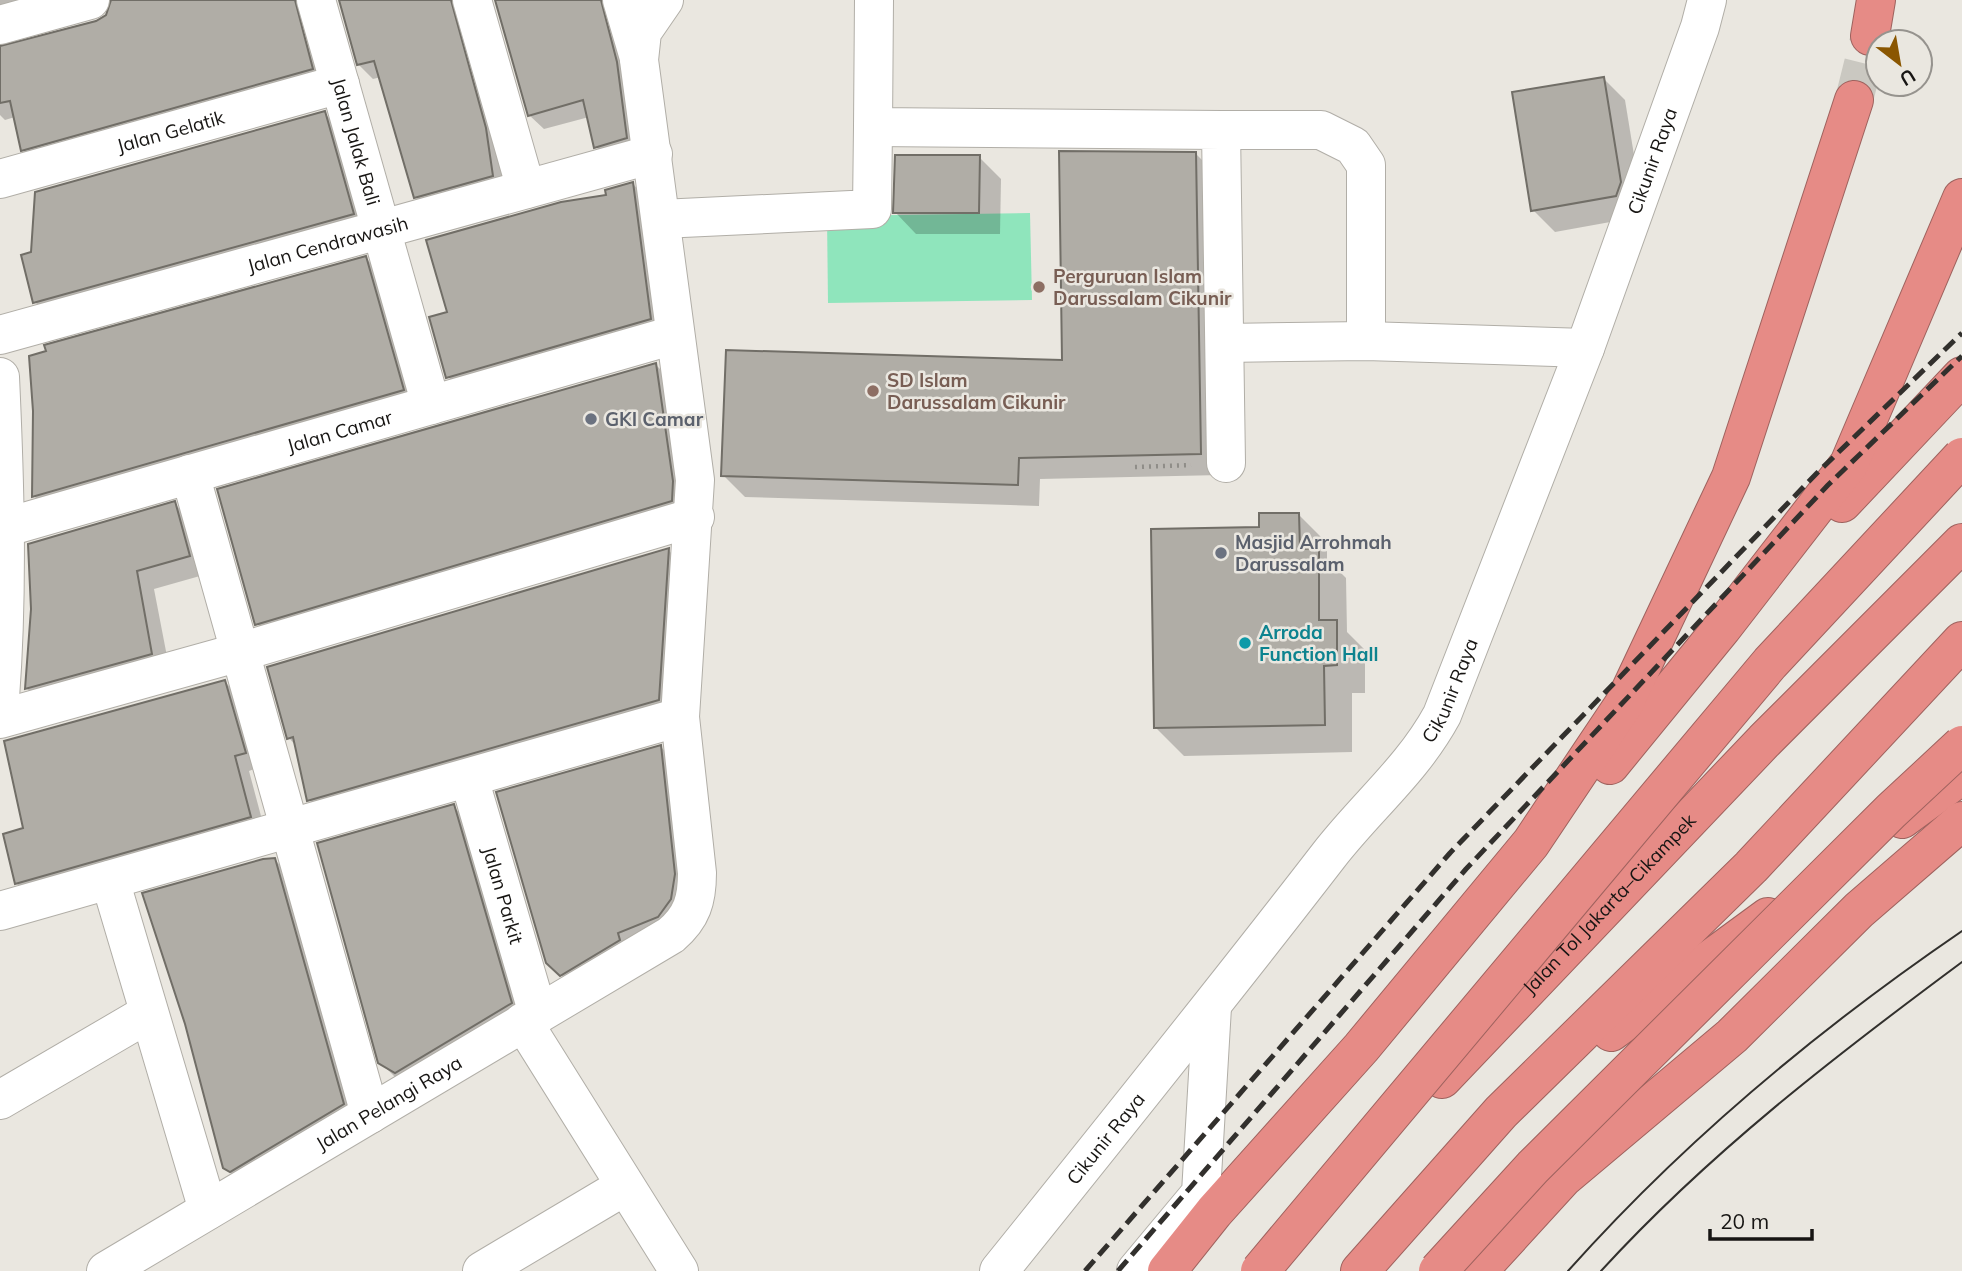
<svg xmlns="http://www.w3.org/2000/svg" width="1962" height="1271" font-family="Mulish,sans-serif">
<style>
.green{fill:#8fe5bc}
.shadow{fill:#0003}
.building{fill:#b0ada6;stroke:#716e67;stroke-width:2}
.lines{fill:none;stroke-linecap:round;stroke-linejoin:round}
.highway-tunnel{stroke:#cac8c1;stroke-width:38;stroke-dasharray:38 19;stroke-linecap:butt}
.minor-casing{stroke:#b1aea7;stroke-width:40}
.highway-casing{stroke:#9e625e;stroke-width:40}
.path{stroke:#8f8d88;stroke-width:4.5;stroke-dasharray:2 5;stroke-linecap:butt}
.minor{stroke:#fff;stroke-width:38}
.highway{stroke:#e68b86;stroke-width:38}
.tram{stroke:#32302d;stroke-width:2}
.rail{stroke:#32302d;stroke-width:5;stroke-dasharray:14 7;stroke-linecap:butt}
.highway-bridge-casing{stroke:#9e625e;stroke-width:40;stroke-linecap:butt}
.highway-bridge{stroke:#e68b86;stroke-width:38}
.education-dot{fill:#8d6e63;stroke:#eae7e0;stroke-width:2.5}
.worship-dot{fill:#6b7280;stroke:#eae7e0;stroke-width:2.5}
.culture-dot{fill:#0f9aa8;stroke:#eae7e0;stroke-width:2.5}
.labels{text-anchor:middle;stroke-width:5;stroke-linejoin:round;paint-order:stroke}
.street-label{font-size:19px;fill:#171513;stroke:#eae7e0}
.education-label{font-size:19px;font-weight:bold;fill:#785e54;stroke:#eae7e0;text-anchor:start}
.worship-label{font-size:19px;font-weight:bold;fill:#5b616d;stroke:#eae7e0;text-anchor:start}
.culture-label{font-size:19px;font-weight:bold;fill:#0d838f;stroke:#eae7e0;text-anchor:start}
</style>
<rect width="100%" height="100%" fill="#eae7e0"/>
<polygon class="green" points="1030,213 1032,300 828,303 827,216"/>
<g class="shadow">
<polygon points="0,0 74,0 0,23"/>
<polygon points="113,0 314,0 326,83 37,164 22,150 15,117 5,120 0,115 0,48 97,22 106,17"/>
<polygon points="341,0 470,0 507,190 430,211 415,197 381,77 373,79 359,65"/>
<polygon points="497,0 620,0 641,153 610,161 596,147 589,117 544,129 529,115"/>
<polygon points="1603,78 1625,100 1642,204 1638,217 1555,232 1533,210"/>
<polygon points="324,113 339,127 367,229 49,317 35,302"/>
<polygon points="1195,153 1217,175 1221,475 1040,479 1039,506 745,497 723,475 1064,362"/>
<polygon points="979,157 1001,179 1000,234 916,234 895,212"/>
<polygon points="633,184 647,199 665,333 462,391 448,377 608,197"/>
<polygon points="366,258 380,273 417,404 48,511 34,496"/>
<polygon points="656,365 673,382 690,499 274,641 257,624"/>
<polygon points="174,503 193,522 207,574 154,589 170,672 45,707 27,689 32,609"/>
<polygon points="1298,514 1327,543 1327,559 1346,578 1347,632 1365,650 1365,693 1352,693 1352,752 1184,756 1155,727 1261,528"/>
<polygon points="668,550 683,564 673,714 323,814 309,800 296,746 289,738"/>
<polygon points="225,682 239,696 259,767 249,771 265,831 31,898 16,883 25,830"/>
<polygon points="661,747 675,762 685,914 563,977 547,962"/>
<polygon points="453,806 468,821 526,1018 395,1077 380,1062"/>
<polygon points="275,860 289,874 358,1119 240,1182 225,1167"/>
</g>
<g class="building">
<polygon points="111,0 295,0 313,69 21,151 10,101 0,103 0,46 96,21 106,15"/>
<polygon points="339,0 451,0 486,128 493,176 414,198 374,61 357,65"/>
<polygon points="495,0 601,0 617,62 627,138 594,148 583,100 528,116"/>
<polygon points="1604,77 1621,182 1616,196 1531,211 1512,92"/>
<polygon points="325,111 354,214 33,303 21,255 31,252 35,192"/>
<polygon points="1059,151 1196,152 1201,454 1019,458 1018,485 721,476 726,350 1062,360"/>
<polygon points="895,155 980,155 979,213 893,213"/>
<polygon points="633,182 651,319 446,378 429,317 447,312 426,240 561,202 606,195 605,190"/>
<polygon points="366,256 404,390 32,497 33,411 29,356 46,351 44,345"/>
<polygon points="656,363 673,481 672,501 255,625 217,489"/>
<polygon points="175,501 190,556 137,571 152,654 25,689 31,609 28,544"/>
<polygon points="1259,513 1299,513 1300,549 1319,548 1319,620 1337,620 1337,665 1324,666 1325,725 1154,728 1151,529 1259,527"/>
<polygon points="669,548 659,700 307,801 293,737 287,739 267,667"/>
<polygon points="225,680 246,753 235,756 251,817 15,884 3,834 23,828 4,741"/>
<polygon points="661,745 675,874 671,899 658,917 618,933 620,940 560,976 546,963 496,792"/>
<polygon points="454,804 512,1003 395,1073 378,1063 317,843"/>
<polygon points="275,858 344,1104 230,1172 223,1168 185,1024 142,893 263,859"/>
</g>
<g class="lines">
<polyline class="highway-tunnel" points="1854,100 1870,36"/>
<defs>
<g id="minor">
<path id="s1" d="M316 0 431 405"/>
<polyline points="472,0 526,189"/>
<polyline points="622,0 639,58"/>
<polyline points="874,0 873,127 1221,130 1226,463"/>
<polyline points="0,25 90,0"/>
<polyline points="1221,130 1321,130 1353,146 1366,165 1366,341"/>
<path id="s2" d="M0 179 340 84"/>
<polyline points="661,219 872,209 873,127"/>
<path id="s3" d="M0 335 653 154"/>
<polyline points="1225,343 1366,341 1585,348"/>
<path d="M0 377C5 485 8 590 0 698"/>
<polyline points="190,474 370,1114"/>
<path id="s4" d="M7 527 674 335"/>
<polyline points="0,719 240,652 695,517"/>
<path id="s5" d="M469 778 538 1014"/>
<polyline points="110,880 208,1210"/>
<polyline points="0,911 680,717"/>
<polyline points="523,1022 679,1271"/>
<polyline points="0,1100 149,1013"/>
<path id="s6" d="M106 1271 671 935C692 917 697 900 697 873L680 717 695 480 639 60 642 32 664 0"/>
<polyline points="482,1271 625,1186"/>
<path id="s7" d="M999 1271C1110 1133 1221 995 1329 855 1367 806 1412 770 1442 715L1585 348 1700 27 1707 0"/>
<polyline points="1136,1271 1201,1193 1212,1007"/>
</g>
<g id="highway">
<polyline points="1870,36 1876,0"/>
<polyline points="1842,503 1962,376"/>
<polyline points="1610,765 1722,628 1849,464 1962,198"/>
<polyline points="1902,819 1962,775"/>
<polyline points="1611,1032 1768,917"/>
<path id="s8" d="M1442 1079 1764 741 1962 543"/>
<polyline points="1167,1271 1214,1212 1361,1048 1531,843 1624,704 1731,477 1854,100"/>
<polyline points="1360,1271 1501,1112 1751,867 1962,641"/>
<polyline points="1478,1271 1563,1178 1732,1036 1859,910 1962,821"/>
</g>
</defs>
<use href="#minor" class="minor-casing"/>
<use href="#highway" class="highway-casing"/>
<polyline class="path" points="1135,467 1191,465"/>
<use href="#minor" class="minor"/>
<use href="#highway" class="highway"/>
<g class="tram">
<path d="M1568 1271C1682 1143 1820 1028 1962 931"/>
<path d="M1601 1271C1709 1153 1834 1057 1962 962"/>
</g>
<g class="rail">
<polyline points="1085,1271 1450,853 1817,473 1962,333"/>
<polyline points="1118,1271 1466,869 1828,485 1962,356"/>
</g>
<defs>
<g id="highway-bridge">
<polyline points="1260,1271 1770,663 1962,457"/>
<polyline points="1438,1271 1533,1167 1891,811 1962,745"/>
</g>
</defs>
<use href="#highway-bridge" class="highway-bridge-casing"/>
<use href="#highway-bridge" class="highway-bridge"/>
</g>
<g class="education-dot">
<circle cx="1039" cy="287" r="7"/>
<circle cx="873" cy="391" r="7"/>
</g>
<g class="worship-dot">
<circle cx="591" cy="419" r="7"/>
<circle cx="1221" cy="553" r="7"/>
</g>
<circle class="culture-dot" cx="1245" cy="643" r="7"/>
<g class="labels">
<g class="street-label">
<text dy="7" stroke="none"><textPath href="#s2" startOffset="177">Jalan Gelatik</textPath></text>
<text dy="7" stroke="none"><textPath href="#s1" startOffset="147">Jalan Jalak Bali</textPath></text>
<text dy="7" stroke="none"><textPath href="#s7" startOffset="1304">Cikunir Raya</textPath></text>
<text dy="7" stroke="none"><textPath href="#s3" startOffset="340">Jalan Cendrawasih</textPath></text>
<text dy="7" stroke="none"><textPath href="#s4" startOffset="346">Jalan Camar</textPath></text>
<text dy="7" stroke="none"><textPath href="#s7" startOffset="737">Cikunir Raya</textPath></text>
<text dy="7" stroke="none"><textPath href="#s5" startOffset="122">Jalan Parkit</textPath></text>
<text dy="7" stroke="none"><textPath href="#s8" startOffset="242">Jalan Tol Jakarta–Cikampek</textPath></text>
<text dy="7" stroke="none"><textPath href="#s6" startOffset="329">Jalan Pelangi Raya</textPath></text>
<text dy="7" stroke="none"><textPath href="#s7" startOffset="170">Cikunir Raya</textPath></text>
</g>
<g class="education-label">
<text x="1053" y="283">Perguruan Islam<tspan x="1053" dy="22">Darussalam Cikunir</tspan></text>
<text x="887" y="387">SD Islam<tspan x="887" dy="22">Darussalam Cikunir</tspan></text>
</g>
<g class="worship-label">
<text x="605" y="426">GKI Camar</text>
<text x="1235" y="549">Masjid Arrohmah<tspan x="1235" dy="22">Darussalam</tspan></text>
</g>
<g class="culture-label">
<text x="1259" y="639">Arroda<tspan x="1259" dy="22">Function Hall</tspan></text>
</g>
</g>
<g transform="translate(1899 63) rotate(149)"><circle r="33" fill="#eae7e0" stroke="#96938e" stroke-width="2"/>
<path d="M0-5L12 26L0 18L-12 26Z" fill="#8a5601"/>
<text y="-10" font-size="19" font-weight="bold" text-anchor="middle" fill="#171513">U</text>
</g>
<path d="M1710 1229v10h102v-10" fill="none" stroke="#171513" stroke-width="3.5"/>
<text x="1720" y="1229" font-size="21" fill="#171513" stroke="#eae7e0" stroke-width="5" paint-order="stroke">20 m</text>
</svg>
